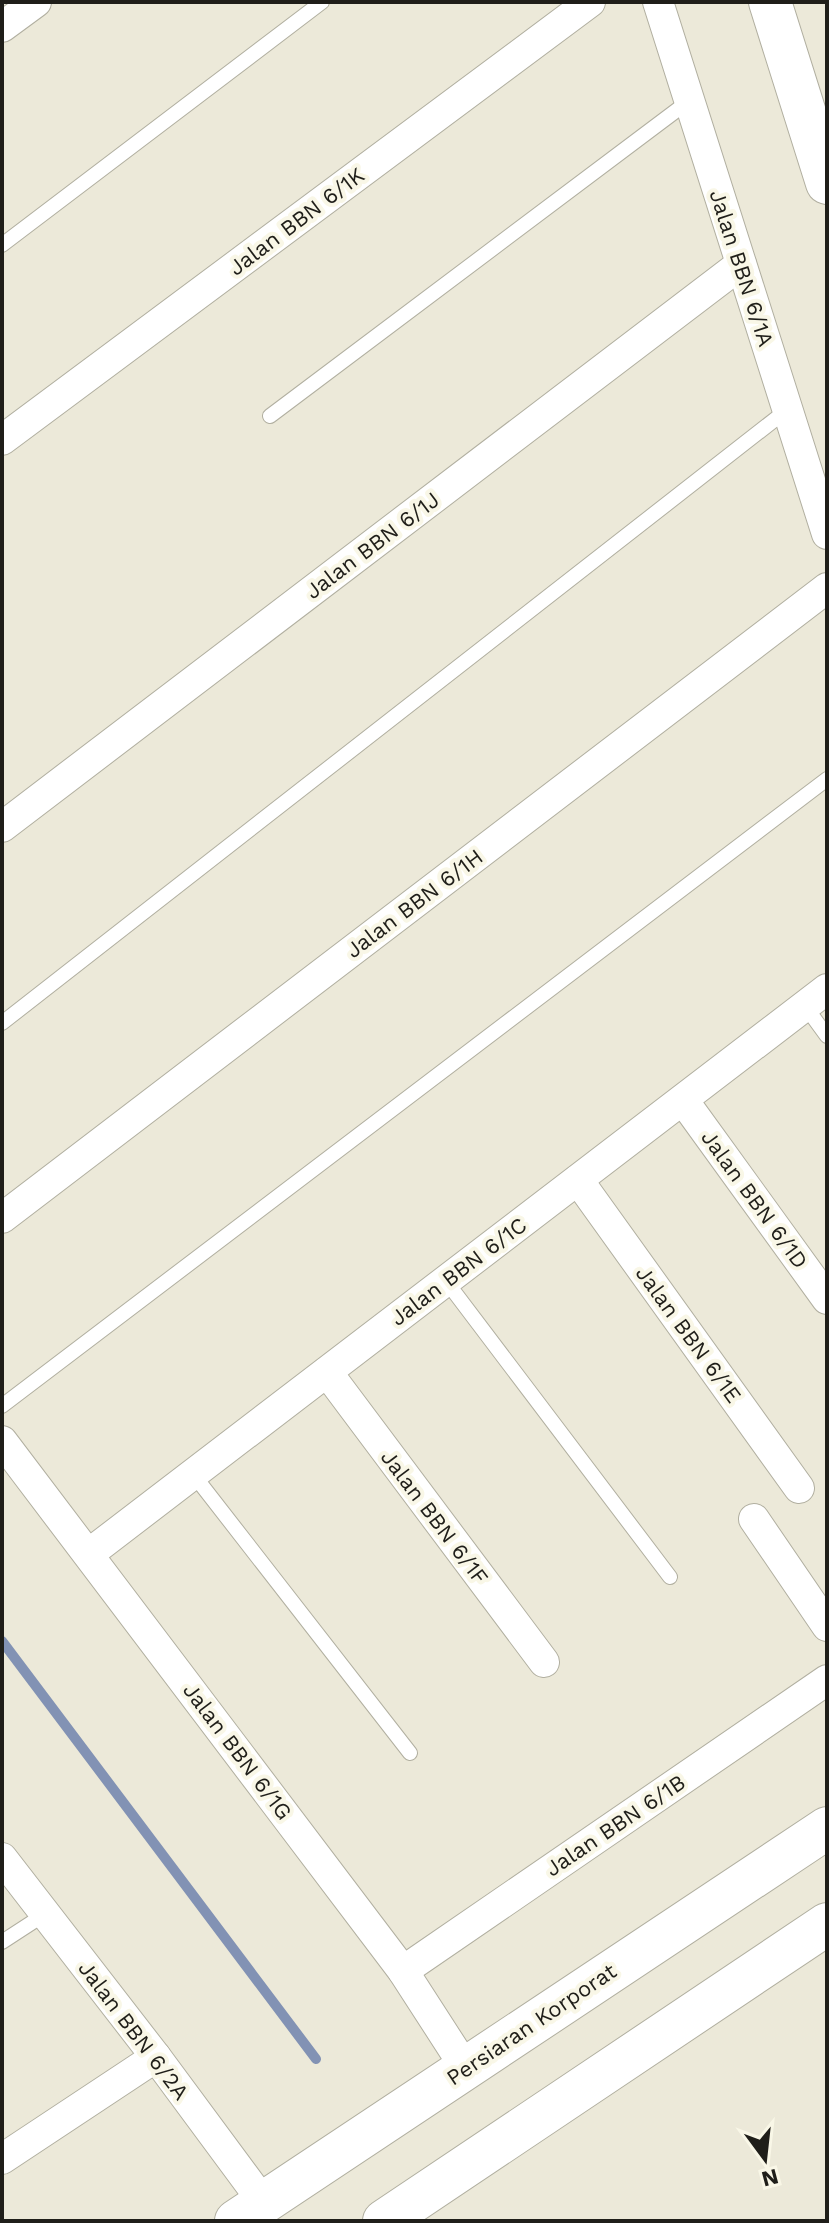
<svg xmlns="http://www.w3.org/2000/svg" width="829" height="2223" font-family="'Work Sans',sans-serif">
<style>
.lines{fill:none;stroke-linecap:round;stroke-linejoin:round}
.stream{stroke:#8292b4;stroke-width:10}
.lane-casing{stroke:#b1afa0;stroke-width:16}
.street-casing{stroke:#b1afa0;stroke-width:32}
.secondary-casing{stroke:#b1afa0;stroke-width:44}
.lane{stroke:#fff;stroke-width:14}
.street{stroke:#fff;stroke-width:30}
.secondary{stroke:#fff;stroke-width:42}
.labels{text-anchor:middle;stroke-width:8;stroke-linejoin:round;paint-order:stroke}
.street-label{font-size:22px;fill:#1f1e19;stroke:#f9f7e7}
</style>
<rect width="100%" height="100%" fill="#ece9d9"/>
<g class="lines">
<polyline class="stream" points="2,1641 316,2059"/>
<defs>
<g id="lane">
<polyline points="2,245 322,2"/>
<polyline points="270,416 689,101"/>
<polyline points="805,1006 827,1036"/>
<polyline points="2,1023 787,410"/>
<polyline points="446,1281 670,1577"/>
<polyline points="2,1406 827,779"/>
<polyline points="193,1474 410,1753"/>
<polyline points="2,1942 45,1914"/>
</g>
<g id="street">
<polyline points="658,2 827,534"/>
<polyline points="2,27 36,2"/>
<polyline points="2,440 590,2"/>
<polyline points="2,827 741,264"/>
<polyline points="683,1100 827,1299"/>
<polyline points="578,1180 799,1488"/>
<polyline points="2,1218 827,588"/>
<polyline points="327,1372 544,1662"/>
<polyline points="2,1441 403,1971 465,2067"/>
<polyline points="754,1519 827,1626"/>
<polyline points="90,1553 827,989"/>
<polyline points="2,1858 156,2057 264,2203"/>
<polyline points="403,1971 827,1680"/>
<polyline points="2,2159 156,2057"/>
</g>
<g id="secondary">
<polyline points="770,2 827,183"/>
<polyline points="236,2221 827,1828"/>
<polyline points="384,2221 827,1924"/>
</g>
</defs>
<use href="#lane" class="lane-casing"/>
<use href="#street" class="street-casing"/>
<use href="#secondary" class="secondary-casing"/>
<use href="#lane" class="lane"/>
<use href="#street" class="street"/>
<use href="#secondary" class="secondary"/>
</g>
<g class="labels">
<g class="street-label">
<text transform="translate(296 221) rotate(-37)" y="8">Jalan BBN 6/1K</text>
<text transform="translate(742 268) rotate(72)" y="8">Jalan BBN 6/1A</text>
<text transform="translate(372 545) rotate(-37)" y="8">Jalan BBN 6/1J</text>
<text transform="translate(414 903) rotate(-37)" y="8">Jalan BBN 6/1H</text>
<text transform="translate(755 1199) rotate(54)" y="8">Jalan BBN 6/1D</text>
<text transform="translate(458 1271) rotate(-37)" y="8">Jalan BBN 6/1C</text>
<text transform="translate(689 1334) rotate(54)" y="8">Jalan BBN 6/1E</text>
<text transform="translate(435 1517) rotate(53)" y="8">Jalan BBN 6/1F</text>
<text transform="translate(238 1751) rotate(53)" y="8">Jalan BBN 6/1G</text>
<text transform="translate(615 1825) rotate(-34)" y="8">Jalan BBN 6/1B</text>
<text transform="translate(531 2024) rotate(-34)" y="8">Persiaran Korporat</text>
<text transform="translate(134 2030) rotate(53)" y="8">Jalan BBN 6/2A</text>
</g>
</g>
<rect width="829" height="2223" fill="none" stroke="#1f1e19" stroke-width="8"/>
<g transform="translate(765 2159) rotate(165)" stroke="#f9f7e7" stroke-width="6" paint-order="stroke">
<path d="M0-6L14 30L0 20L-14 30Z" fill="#1f1e19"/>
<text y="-12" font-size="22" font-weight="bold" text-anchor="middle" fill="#1f1e19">N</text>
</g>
</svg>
